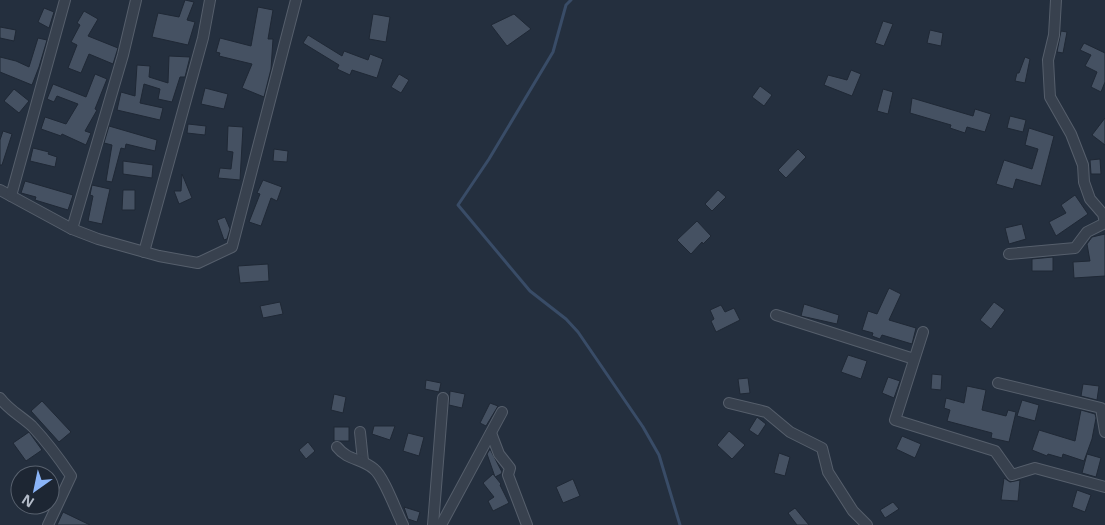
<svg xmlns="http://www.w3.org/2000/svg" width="1105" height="525" font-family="'Noto Sans',sans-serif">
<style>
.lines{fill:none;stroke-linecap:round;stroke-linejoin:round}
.stream{stroke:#394c67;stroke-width:3}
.building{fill:#455162;stroke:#1f2835}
.street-casing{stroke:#565f6c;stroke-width:12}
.street{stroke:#38414e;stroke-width:10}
</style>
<rect width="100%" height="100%" fill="#242f3e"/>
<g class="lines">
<polyline class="stream" points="571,0 566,5 553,52 489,159 458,205 530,291 566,319 578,332 643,427 659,455 680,525"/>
</g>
<g class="building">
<polygon points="185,0 194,2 187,20 195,22 188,45 152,37 158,13 179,17"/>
<polygon points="258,7 273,10 268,39 273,39 271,69 264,97 242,88 252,64 219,56 220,53 216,52 220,38 251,46"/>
<polygon points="44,8 54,12 49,28 38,22"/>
<polygon points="84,11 98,19 88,36 118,48 113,64 89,54 81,73 68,68 77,45 71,42 80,25 77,23"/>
<polygon points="373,14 390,17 386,42 369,39"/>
<polygon points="514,14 531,29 507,46 491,25"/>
<polygon points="883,21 893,24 884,46 875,43"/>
<polygon points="0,27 16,30 14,41 0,38"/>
<polygon points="930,30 943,33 941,46 927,43"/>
<polygon points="1061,31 1067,32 1063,53 1057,52"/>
<polygon points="308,35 342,56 344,51 368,60 370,54 383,59 377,78 352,70 350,75 337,69 339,65 303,43"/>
<polygon points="38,38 47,40 39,67 32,85 0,72 0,57 16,61 29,67"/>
<polygon points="1084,43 1105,53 1105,82 1101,92 1091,87 1097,72 1085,66 1091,55 1080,50"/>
<polygon points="169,56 190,57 185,77 180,77 172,102 158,99 160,89 144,84 140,103 163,108 160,120 117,110 121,92 135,96 137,65 150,66 149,77 168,83"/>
<polygon points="1025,57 1030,59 1025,83 1015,81 1017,73 1019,73"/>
<polygon points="851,70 861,74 852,96 824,85 828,75 847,80"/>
<polygon points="95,74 107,79 95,109 97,110 85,131 91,133 86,145 62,134 61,136 41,129 45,117 66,124 78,104 57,96 54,102 47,99 53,84 86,97"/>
<polygon points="399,74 409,80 401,93 391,87"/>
<polygon points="760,86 772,95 764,106 752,97"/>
<polygon points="205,88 228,94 224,109 201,104"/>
<polygon points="14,89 29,101 19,113 4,101"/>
<polygon points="883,89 893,92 888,114 877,111"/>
<polygon points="912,98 973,116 975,109 991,114 985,132 967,127 965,133 950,128 951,125 910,113"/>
<polygon points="1010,116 1026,120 1023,132 1007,128"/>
<polygon points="1105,118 1105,145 1092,135"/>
<polygon points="188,124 206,126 205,135 187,133"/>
<polygon points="109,126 157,140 155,151 126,144 125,149 121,148 112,182 106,181 112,145 104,143"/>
<polygon points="228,126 243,127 240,180 218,178 220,168 231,169 233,152 227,151"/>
<polygon points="1029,128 1054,136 1041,186 1016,179 1013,189 996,184 1004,160 1032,169 1038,149 1025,145"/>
<polygon points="3,131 12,134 2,165 0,165 0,140"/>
<polygon points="33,148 49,152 48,154 57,157 55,167 30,161"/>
<polygon points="274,149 288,151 287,162 273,161"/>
<polygon points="798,149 806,157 786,178 778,170"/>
<polygon points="1100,159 1101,174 1091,174 1090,160"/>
<polygon points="123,161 153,165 152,178 123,174"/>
<polygon points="182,174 192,198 179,204 174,191 181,191"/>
<polygon points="263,180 282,187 277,201 271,198 261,226 249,222 260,194 257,193"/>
<polygon points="25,181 73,195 68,210 35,200 36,197 21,193"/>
<polygon points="92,185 110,189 102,224 88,221 93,196 90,195"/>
<polygon points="123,190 135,190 135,210 122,210"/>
<polygon points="718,190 726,197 712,211 705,204"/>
<polygon points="1075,195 1088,214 1056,236 1049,222 1066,213 1061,205"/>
<polygon points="225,217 230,229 227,239 224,240 217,220"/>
<polygon points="697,221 711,236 703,244 702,242 691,254 677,240"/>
<polygon points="1022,224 1026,239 1009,244 1005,228"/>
<polygon points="1105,234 1105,276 1074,278 1073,262 1090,261 1087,244 1092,237"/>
<polygon points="1053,257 1053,271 1032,271 1032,259"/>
<polygon points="268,264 269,281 240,283 238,266"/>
<polygon points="889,288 901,294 889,320 916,328 912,344 882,335 880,339 872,336 873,333 862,330 868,311 877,314"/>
<polygon points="280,302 283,314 263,318 260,306"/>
<polygon points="994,302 1005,310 991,329 980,320"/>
<polygon points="804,304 839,315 837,324 801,316"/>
<polygon points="721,305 725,312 734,308 740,320 716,332 711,321 714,319 710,310"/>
<polygon points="848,355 867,361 861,379 841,372"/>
<polygon points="932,374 942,375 941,390 931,389"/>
<polygon points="888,377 900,381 894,398 882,393"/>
<polygon points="748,378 750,393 740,394 738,379"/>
<polygon points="426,380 441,383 439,392 425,389"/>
<polygon points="1083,384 1099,386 1097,400 1081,396"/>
<polygon points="967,386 986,390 982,410 1006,416 1008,410 1016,412 1009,442 991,438 992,433 947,421 950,410 944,408 946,398 964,403"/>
<polygon points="450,391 465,394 462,408 449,405"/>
<polygon points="334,394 346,397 343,413 331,410"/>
<polygon points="1022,400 1039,405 1035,421 1017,416"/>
<polygon points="42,401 71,432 59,442 31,411"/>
<polygon points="490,403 498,406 486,426 480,423"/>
<polygon points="1081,410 1095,414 1096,418 1092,439 1084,461 1063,454 1062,458 1048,454 1047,456 1032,450 1039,430 1075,441"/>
<polygon points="757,417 766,424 758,436 749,430"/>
<polygon points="374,426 395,426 390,440 372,434"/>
<rect x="334" y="427" width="15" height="14"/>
<polygon points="729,431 745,445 732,459 717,445"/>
<polygon points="29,432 42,450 26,461 13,443"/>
<polygon points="408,433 424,437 419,456 403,451"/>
<polygon points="902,436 921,444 915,458 896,449"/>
<polygon points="308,442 315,451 306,459 299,450"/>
<polygon points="490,449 502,472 501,474 495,477 487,454"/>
<polygon points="779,453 790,457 785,476 774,473"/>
<polygon points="1087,454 1101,458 1096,477 1082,473"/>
<polygon points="493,474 501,484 500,485 509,503 493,511 488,501 494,497 483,483"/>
<polygon points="1004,478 1010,482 1020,480 1018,501 1001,500"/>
<polygon points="573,479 580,496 563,503 556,487"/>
<polygon points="1077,490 1091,495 1085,512 1072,507"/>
<polygon points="893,502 899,509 885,518 880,510"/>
<polygon points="404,507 420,512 417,522 408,519"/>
<polygon points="795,508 809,525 797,525 788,513"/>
<polygon points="63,512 90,525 57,525"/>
</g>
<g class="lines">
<defs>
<g id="street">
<polyline points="1056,0 1054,35 1048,60 1050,97 1071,134 1083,165 1084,182 1090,199 1103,214 1105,223"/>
<polyline points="0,190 72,229 98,239 159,256 198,263 232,247 296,0"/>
<polyline points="11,196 65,0"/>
<polyline points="72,229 123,55 136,0"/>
<polyline points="144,252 203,38 210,0"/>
<polyline points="1009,254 1075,248 1087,232 1105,223"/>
<polyline points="776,315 914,359"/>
<polyline points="923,332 895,420 995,451 1012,475 1035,468 1105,487"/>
<polyline points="998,383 1101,408 1105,432"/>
<path d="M0 398C9 410 21 416 32 426 47 442 59 458 71 476L48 525"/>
<polyline points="729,403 766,412 790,432 822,448 828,472 853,511 867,525"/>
<polyline points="360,432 363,461"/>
<polyline points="491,433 499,454 510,468 508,475 527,525"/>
<path d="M337 447C348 461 362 458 374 469 384 477 396 511 403 525"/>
<polyline points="433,525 443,398"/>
<polyline points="441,525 502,412"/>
</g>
</defs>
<use href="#street" class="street-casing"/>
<use href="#street" class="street"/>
</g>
<g transform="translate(35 490) rotate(213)"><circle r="24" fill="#1d2633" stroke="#59626f"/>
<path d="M0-4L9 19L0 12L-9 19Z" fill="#8ab4f8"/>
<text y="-8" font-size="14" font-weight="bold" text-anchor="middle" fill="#b4bcc9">N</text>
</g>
</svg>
